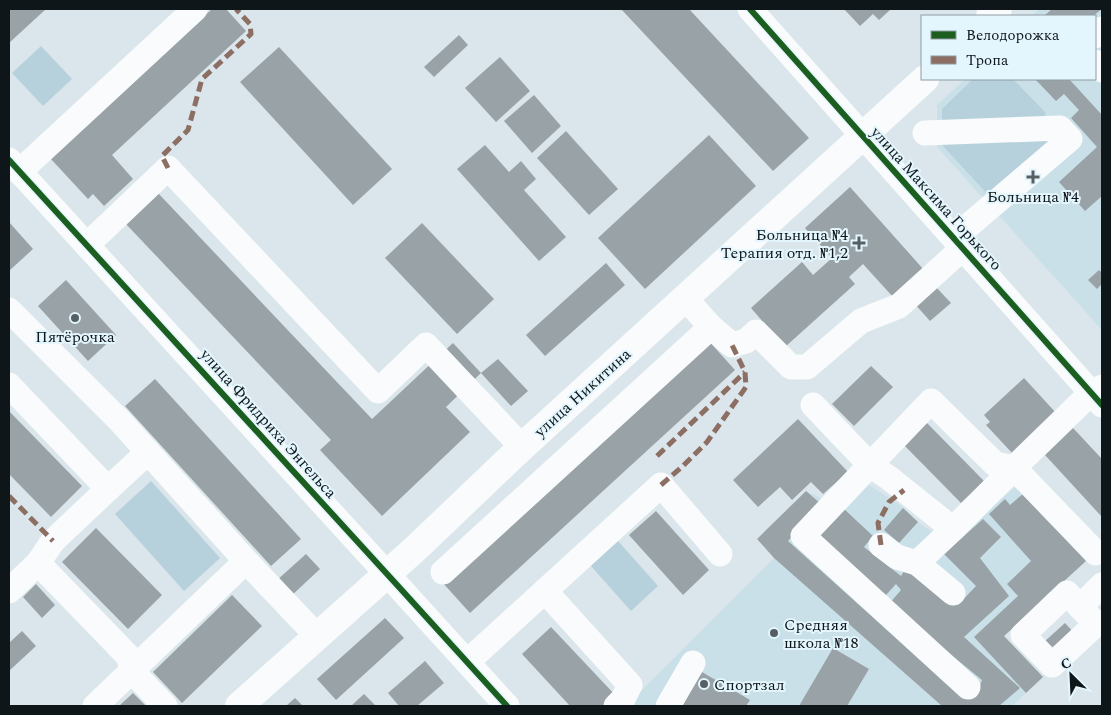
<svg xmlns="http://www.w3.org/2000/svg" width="1111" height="715" font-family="Spectral,serif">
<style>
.built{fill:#c9e0e9}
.green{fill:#b7d1dc}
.building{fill:#99a2a6}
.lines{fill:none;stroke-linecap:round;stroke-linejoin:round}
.minor{stroke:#f9fbfc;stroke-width:25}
.major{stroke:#f9fbfc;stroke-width:28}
.quiet{stroke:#8d6e63;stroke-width:5;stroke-dasharray:10 5;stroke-linecap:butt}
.cycleway-casing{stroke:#e4f6fd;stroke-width:9}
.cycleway{stroke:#1b5e20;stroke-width:6}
.poi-dot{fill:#565f63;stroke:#e4f6fd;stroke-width:2}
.labels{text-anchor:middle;stroke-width:4;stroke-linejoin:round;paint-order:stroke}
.poi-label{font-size:16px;fill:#0f161a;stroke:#e4f6fd}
.street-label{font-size:16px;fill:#0f161a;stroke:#e4f6fd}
</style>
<rect width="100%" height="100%" fill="#dae6eb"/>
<g class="built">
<polygon points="1039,9 1102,9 1102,330 937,147 937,105 965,79 1095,79 1095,16 1031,16"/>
<polygon points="864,482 900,505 918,522 948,543 1017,486 1086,561 1004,636 1043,677 1012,706 626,706 774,558 806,491 843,508"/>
</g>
<g class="green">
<polygon points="41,46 72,79 43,106 12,73"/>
<polygon points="973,79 1013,79 1046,113 1041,123 1043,134 1050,147 992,199 942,145 942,109"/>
<polygon points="151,481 220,558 184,591 115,514"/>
<polygon points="618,541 658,586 631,611 590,565"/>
</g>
<g class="building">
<polygon points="9,9 46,9 9,43"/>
<polygon points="212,9 226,9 246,31 112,155 133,179 104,206 93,194 88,199 50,158"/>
<polygon points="621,9 689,9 809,138 773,171"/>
<polygon points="844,9 891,9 879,20 873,14 860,26"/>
<polygon points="1052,9 1102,9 1093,16 1044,16"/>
<polygon points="459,35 468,45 434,77 424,67"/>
<polygon points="279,47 392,169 353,205 240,82"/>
<polygon points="500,57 530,91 496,122 465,88"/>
<polygon points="1035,79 1069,79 1102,115 1102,196 1085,211 1059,182 1097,147 1071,118 1079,110 1064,94 1056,101"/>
<polygon points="534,95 561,126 532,153 504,121"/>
<polygon points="566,131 618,189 589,215 537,158"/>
<polygon points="709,135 756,186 645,289 598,238"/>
<polygon points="485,145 509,172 521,161 536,179 524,190 566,237 539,261 457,169"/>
<polygon points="850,187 924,270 893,297 863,264 849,277 855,284 785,347 751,308 802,262 813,275 832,258 805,228"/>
<polygon points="158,193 372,419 453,343 481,373 446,407 470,432 382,516 320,450 331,440 125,223"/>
<polygon points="9,222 33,249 9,271"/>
<polygon points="422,223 494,299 457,334 385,258"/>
<polygon points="606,263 625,285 545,356 526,335"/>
<polygon points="1099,270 1102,273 1102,284 1097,289 1088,280"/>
<polygon points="66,280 116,335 88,361 38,306"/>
<polygon points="934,285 951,303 930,321 914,303"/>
<polygon points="707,339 735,370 470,613 442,582"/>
<polygon points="498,359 528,391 511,406 481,373"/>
<polygon points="871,366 893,387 854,426 832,404"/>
<polygon points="1024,378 1057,414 1013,454 986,425 990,422 984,415"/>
<polygon points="155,379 301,539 271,566 125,406"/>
<polygon points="9,411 82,486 51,517 9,474"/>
<polygon points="798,419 848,472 823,494 811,482 792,500 780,487 758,507 733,480"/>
<polygon points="925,421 984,481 961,503 902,443"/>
<polygon points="1073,428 1102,459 1102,517 1045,455"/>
<polygon points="806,491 821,504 788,541 958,694 976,697 982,680 889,604 901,590 896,584 886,595 816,538 843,508 873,536 864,547 901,576 906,568 958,605 976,586 944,554 983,519 1001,537 980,558 1009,596 964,637 1020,688 999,706 942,706 774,558 757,539"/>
<polygon points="1024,493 1086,561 1004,636 1043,677 1026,693 974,637 1018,596 1007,584 1031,561 989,514 1005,499 1010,505"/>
<polygon points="903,508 918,522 899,543 884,530"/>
<polygon points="656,511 709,570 683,595 629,535"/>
<polygon points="96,528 162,595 128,629 62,562"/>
<polygon points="306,554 320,569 290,597 276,581"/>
<polygon points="36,584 55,605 42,618 23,597"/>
<polygon points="232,595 262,626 182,703 153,672"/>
<polygon points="385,618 404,638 336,700 317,679"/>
<polygon points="1065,623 1076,635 1055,654 1044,642"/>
<polygon points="551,627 617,697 607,706 570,706 522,654"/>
<polygon points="22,631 36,646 9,671 9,643"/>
<polygon points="833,648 869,669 847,706 799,706"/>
<polygon points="425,661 444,683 417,706 399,706 388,693"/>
<polygon points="695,668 750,700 746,706 673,706"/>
<polygon points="133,693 146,706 119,706"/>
<polygon points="364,694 376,706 351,706"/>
<polygon points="295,698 303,706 286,706"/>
</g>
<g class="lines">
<g class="minor">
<polyline points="750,9 1102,405"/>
<polyline points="1095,36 1102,29"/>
<polyline points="1095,62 1102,70"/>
<polyline points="925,133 1060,128 1070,139 954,238"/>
<polyline points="9,160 398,586 507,706"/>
<polyline points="19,172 195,9"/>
<polyline points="87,245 168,168 378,391 426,345 522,447"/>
<polyline points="9,310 120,421 246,561 95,706"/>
<polyline points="711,327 732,345 746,341 756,332 791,367 807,367 861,321 899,306 963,248"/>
<polyline points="9,385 108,489 53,541 38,563 9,591"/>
<polyline points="813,405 870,465 931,401 995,464 1014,468 1096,553"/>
<polyline points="108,489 148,452"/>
<polyline points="881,545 897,557 917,563 953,593"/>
<polyline points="246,561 317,636"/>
<polyline points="38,563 129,657 132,671 165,706"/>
<polyline points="917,563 953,529"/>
<polyline points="443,572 711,327 685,298"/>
<polyline points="545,591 630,685 623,699 616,706"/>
<polygon points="1067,593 1096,624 1052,665 1023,635"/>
<polyline points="1080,607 1102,585"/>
<polyline points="467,662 661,485 720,554"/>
<polyline points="968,687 803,536 870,465 889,478 953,529 1026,456 1091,393 1102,387"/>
<polyline points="668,706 693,663"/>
</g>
<g class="major">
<polyline points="990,16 998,9"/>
<polyline points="239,706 414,550 522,447 925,79"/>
</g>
<g class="quiet">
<polyline points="168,168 162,156 188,130 202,79 251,34 250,24 236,9"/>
<polyline points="657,456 745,372"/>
<polyline points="661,485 683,466 707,442 746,387 745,372 732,345"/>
<polyline points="9,496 53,541"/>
<polyline points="881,545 878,523 889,502 904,490"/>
</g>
<defs>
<g id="cycleway">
<polyline points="750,9 1102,405"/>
<polyline points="9,160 398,586 507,706"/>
</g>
</defs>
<use href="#cycleway" class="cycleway-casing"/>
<use href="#cycleway" class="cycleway"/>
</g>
<g class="poi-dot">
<path d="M1030.5 169.5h5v5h5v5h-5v5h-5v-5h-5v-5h5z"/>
<path d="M856.5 235.5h5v5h5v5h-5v5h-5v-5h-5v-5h5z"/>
<circle cx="75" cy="318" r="5"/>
<circle cx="774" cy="633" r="5"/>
<circle cx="704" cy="684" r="5"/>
</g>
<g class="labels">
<g class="poi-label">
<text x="1033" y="202">Больница №4</text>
<text x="848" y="240" text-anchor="end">Больница №4<tspan x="848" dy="18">Терапия отд. №1,2</tspan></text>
<text x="75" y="342">Пятёрочка</text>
<text x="784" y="630" text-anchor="start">Средняя<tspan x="784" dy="18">школа №18</tspan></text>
<text x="714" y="690" text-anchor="start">Спортзал</text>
</g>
<g class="street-label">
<text transform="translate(937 198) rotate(48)" y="6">улица Максима Горького</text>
<text transform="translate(582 392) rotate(-42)" y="6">улица Никитина</text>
<text transform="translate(269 423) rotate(48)" y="6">улица Фридриха Энгельса</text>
</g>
</g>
<rect width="1111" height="715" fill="none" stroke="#0f161a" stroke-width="20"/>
<rect x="921" y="15" width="175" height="65" fill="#e4f6fd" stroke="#8f9ca2"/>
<rect x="931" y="31" width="25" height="8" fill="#1b5e20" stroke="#8f9ca2"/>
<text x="966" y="40" font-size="15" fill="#0f161a">Велодорожка</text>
<rect x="931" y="56" width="25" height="8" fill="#8d6e63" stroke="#8f9ca2"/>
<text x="966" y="65" font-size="15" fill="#0f161a">Тропа</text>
<g transform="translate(1071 675) rotate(336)" stroke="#e4f6fd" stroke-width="4" paint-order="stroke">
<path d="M0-4L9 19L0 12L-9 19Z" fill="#0f161a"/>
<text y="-8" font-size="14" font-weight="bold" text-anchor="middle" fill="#0f161a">С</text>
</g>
</svg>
